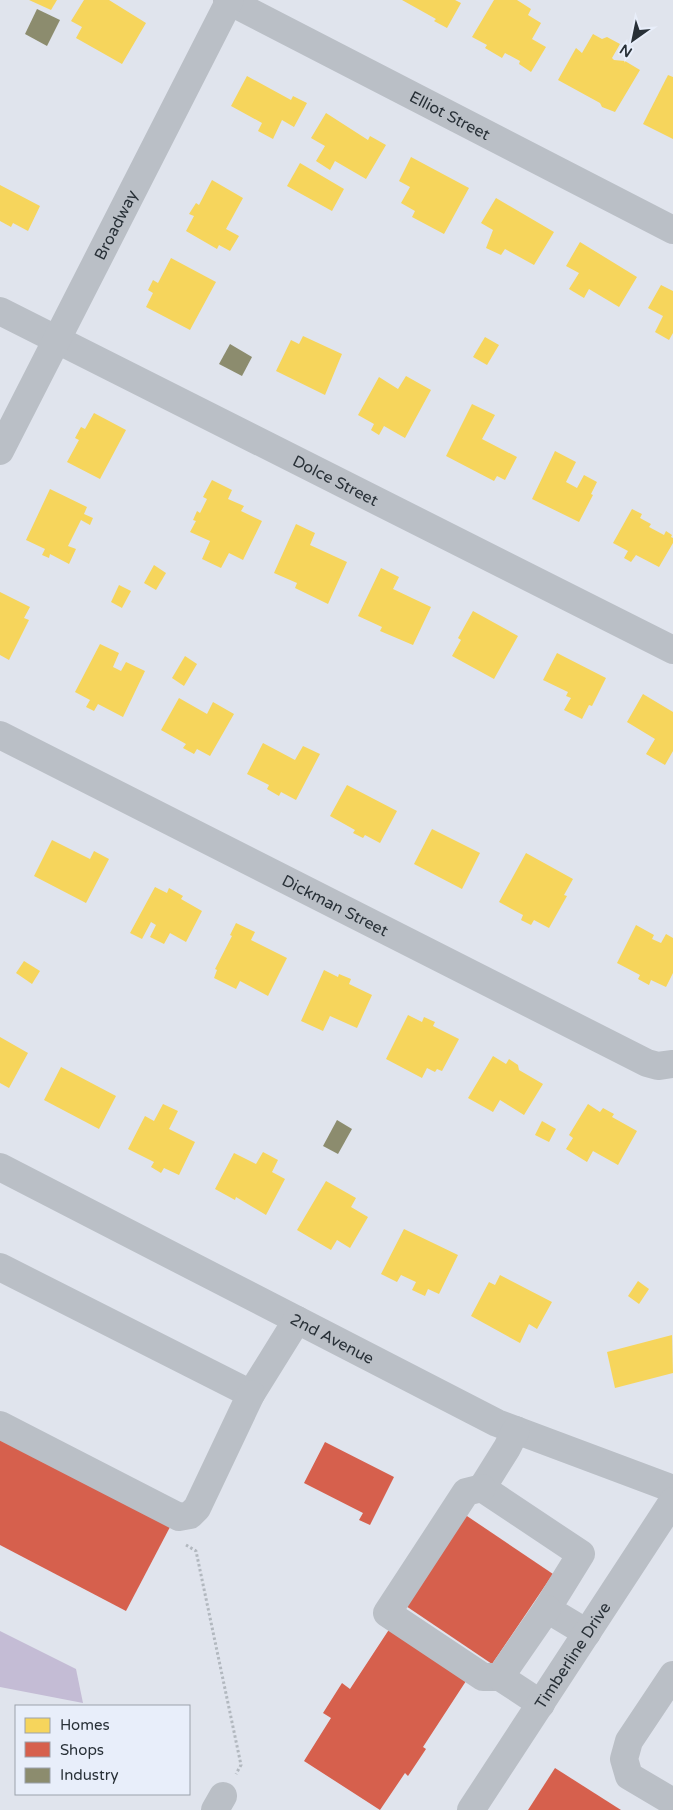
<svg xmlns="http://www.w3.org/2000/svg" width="673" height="1810" font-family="'Varela Round',sans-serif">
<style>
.green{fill:#c4bcd5}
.homes{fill:#f6d55c}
.shops{fill:#d6604d}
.industry{fill:#8c8c6e}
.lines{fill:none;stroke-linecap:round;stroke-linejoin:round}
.path{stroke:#b2b8bf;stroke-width:3;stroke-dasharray:2.5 2.5;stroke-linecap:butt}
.minor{stroke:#babfc6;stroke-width:28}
.labels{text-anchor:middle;stroke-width:5;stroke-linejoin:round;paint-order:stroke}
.street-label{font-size:16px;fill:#283037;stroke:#e8eefa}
</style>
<rect width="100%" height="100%" fill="#e0e4ed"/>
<polygon class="green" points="0,1631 76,1669 83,1703 0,1687"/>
<g class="homes">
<polygon points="29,0 57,0 51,10"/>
<polygon points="84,0 109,0 146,23 122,64 76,38 82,27 71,21"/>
<polygon points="402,0 455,0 461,3 447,28 434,21 436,19"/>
<polygon points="494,0 517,0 531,9 528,15 541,23 532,39 546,47 531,72 519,64 520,61 505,53 502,58 485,48 487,45 472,37"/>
<polygon points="593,34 602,39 607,37 620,44 612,58 614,60 625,61 640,70 615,112 602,107 600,103 558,80 576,48 582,53"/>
<polygon points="668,75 673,77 673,139 643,124"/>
<polygon points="247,76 291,100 293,96 307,103 294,127 282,120 273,139 258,131 262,123 231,106"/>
<polygon points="326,113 368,140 370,136 386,145 366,179 335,161 330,170 316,161 325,146 311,138"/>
<polygon points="411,157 469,188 444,234 412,217 415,211 401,203 410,187 399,181"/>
<polygon points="300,163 344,189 332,211 287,186"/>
<polygon points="212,180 243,198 226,229 239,236 230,251 219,245 217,249 186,231 194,216 189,214 196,203 199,205"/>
<polygon points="0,185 40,206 28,231 13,223 11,227 0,221"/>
<polygon points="496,198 554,232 534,265 505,249 501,255 486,248 493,230 481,223"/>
<polygon points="580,242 637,277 619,307 589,289 584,298 569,289 579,273 566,266"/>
<polygon points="171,258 216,282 190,330 146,307 153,293 148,290 153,280 158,283"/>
<polygon points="661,285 673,291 673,333 669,340 655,332 663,316 648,308"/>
<polygon points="303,336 342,354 325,395 276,371 291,340 299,344"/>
<polygon points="485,337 499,345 487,365 473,357"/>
<polygon points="406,376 431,390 405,438 384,426 379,435 371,430 374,424 358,415 379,377 398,389"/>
<polygon points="472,404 495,415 482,439 517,457 505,480 497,476 494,481 446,456"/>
<polygon points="94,413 126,430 100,479 67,462 79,440 75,438 81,427 85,429"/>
<polygon points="555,451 576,462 566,482 577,488 584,475 597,482 591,494 593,495 579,522 532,499"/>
<polygon points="212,480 232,490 228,499 244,506 241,511 262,521 243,560 229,553 221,568 202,559 210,541 190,532 196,521 193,520 197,511 200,513 207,499 203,497"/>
<polygon points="50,489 87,507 84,514 93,518 90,525 81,520 68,546 76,549 69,564 50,554 49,558 42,555 45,549 26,540"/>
<polygon points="632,509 642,514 640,518 651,524 649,527 664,535 666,531 672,535 671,537 673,538 673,543 659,567 636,555 631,562 624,558 628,551 613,543"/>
<polygon points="296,524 315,533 310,545 347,562 328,604 295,588 297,583 274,573"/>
<polygon points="154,565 166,573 156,590 144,583"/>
<polygon points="381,568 399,577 393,589 431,607 413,645 380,631 382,627 358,616"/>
<polygon points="119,585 131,591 122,608 111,602"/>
<polygon points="0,592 30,607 24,618 29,620 9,660 0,655"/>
<polygon points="473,611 518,636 494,679 452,656 461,640 458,638"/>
<polygon points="100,644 119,653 113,667 121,671 126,662 145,671 123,717 98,704 94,711 86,707 90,700 75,692"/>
<polygon points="557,653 606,678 592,706 589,705 582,719 564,710 571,698 566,696 568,692 543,680"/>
<polygon points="185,656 197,664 184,686 172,678"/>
<polygon points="643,694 673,712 673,751 665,765 646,754 655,739 627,722"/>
<polygon points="179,698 207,714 213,702 234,714 210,756 197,749 194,754 183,748 186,744 161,730"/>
<polygon points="263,743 295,760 303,746 320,754 296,800 281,792 279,796 267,789 269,785 247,774"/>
<polygon points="347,785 397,811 380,843 365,835 363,838 353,833 355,830 330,816"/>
<polygon points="432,829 480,853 462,889 414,864"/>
<polygon points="52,840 90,859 94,851 109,859 86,903 34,876"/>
<polygon points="526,853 573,879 564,895 567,896 549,928 534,920 531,925 521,920 523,915 499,902"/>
<polygon points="155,887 167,893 169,888 183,896 181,899 202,911 186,942 170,933 164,944 150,937 156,925 151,922 142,939 130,933"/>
<polygon points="236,923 255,932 251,940 287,958 268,996 240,981 236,989 214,978 217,970 215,969 232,936 230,935"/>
<polygon points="636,925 654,935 652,939 661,943 666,934 673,938 673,973 666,987 651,980 649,985 638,979 640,975 617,963"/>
<polygon points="24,961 40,971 32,984 16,973"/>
<polygon points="324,970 338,977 339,974 351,979 349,984 372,995 357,1028 330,1016 323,1031 301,1021"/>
<polygon points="408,1015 422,1022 424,1017 435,1022 433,1026 459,1039 442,1071 437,1069 435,1072 427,1068 422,1078 386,1059"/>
<polygon points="0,1037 28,1053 9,1088 0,1083"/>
<polygon points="493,1056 506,1064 509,1059 518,1065 519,1070 543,1084 524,1115 500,1100 493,1112 468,1098"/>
<polygon points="61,1067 116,1096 99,1129 44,1100"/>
<polygon points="163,1104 178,1111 169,1129 195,1142 179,1175 164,1168 161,1173 151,1167 154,1162 128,1149 145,1116 154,1121"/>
<polygon points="588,1104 600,1112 603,1108 614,1114 612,1117 637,1131 618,1165 593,1151 587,1162 566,1149 573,1138 569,1135"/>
<polygon points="542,1121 556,1129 549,1142 535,1135"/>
<polygon points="263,1152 278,1160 272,1172 285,1179 266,1215 236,1197 235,1200 215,1189 234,1153 256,1164"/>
<polygon points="326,1181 356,1198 351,1207 368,1217 350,1248 337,1240 331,1250 297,1230"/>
<polygon points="404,1229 458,1255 439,1294 428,1289 425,1296 412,1290 416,1282 401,1275 397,1282 381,1274"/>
<polygon points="500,1275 552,1302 537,1329 529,1324 520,1343 471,1316 489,1282 495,1285"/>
<polygon points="638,1281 649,1289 639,1304 628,1296"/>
<polygon points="672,1335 673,1373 615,1388 607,1352"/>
</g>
<g class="shops">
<polygon points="0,1438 170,1527 126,1611 0,1545"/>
<polygon points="325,1442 394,1477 370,1525 359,1520 363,1513 304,1483"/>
<polygon points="464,1514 553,1574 492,1664 403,1604"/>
<polygon points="390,1628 468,1678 423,1747 426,1749 408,1776 405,1773 380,1810 304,1761 331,1718 323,1713 342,1683 350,1689"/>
<polygon points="555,1768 621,1810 528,1810"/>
</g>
<g class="industry">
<polygon points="37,9 60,20 47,46 25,34"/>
<polygon points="230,344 252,357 242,376 219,364"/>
<polygon points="337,1120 352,1129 338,1154 323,1146"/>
</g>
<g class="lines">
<polyline class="path" points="186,1545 196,1551 241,1765 236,1774"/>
<g class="minor">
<path id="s1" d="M227 0 673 230"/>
<path id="s2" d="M0 311 673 650"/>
<path id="s3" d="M0 451 230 0"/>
<path id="s4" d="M0 735 647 1063 658 1066 673 1064"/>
<path id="s5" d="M0 1167 497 1423 673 1489"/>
<polyline points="0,1267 251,1394 297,1320"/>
<polyline points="0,1425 179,1517 190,1515 197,1508 251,1394"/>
<polyline points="516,1430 507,1448 482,1488 581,1554 547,1609 587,1633"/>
<polyline points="482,1488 466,1492 387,1613 483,1677 500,1677"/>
<polyline points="673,1675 629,1741 624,1759 629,1776 673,1802"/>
<polyline points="541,1704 500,1677 547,1609"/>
<polyline points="215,1810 223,1796"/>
<path id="s6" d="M471 1810 673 1501"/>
</g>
</g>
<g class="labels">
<g class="street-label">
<text dy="6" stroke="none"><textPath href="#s1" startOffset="251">Elliot Street</textPath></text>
<text dy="6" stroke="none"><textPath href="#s3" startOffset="254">Broadway</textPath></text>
<text dy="6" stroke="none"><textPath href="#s2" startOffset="376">Dolce Street</textPath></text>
<text dy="6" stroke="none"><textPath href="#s4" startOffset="376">Dickman Street</textPath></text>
<text dy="6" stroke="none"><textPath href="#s5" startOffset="374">2nd Avenue</textPath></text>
<text dy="6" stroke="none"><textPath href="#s6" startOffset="185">Timberline Drive</textPath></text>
</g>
</g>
<rect x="15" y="1705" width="175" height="90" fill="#e8eefa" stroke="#9ba2ac"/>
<rect x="25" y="1718" width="25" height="15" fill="#f6d55c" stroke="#9ba2ac"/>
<text x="60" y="1730" font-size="15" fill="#283037">Homes</text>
<rect x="25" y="1742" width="25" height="15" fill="#d6604d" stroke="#9ba2ac"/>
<text x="60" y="1755" font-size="15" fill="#283037">Shops</text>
<rect x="25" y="1768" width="25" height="15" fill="#8c8c6e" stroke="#9ba2ac"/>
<text x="60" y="1780" font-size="15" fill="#283037">Industry</text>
<g transform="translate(633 40) rotate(213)" stroke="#e8eefa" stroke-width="4" paint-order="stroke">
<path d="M0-4L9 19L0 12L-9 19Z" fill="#283037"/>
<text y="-8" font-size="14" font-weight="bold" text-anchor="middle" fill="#283037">N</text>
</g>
</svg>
